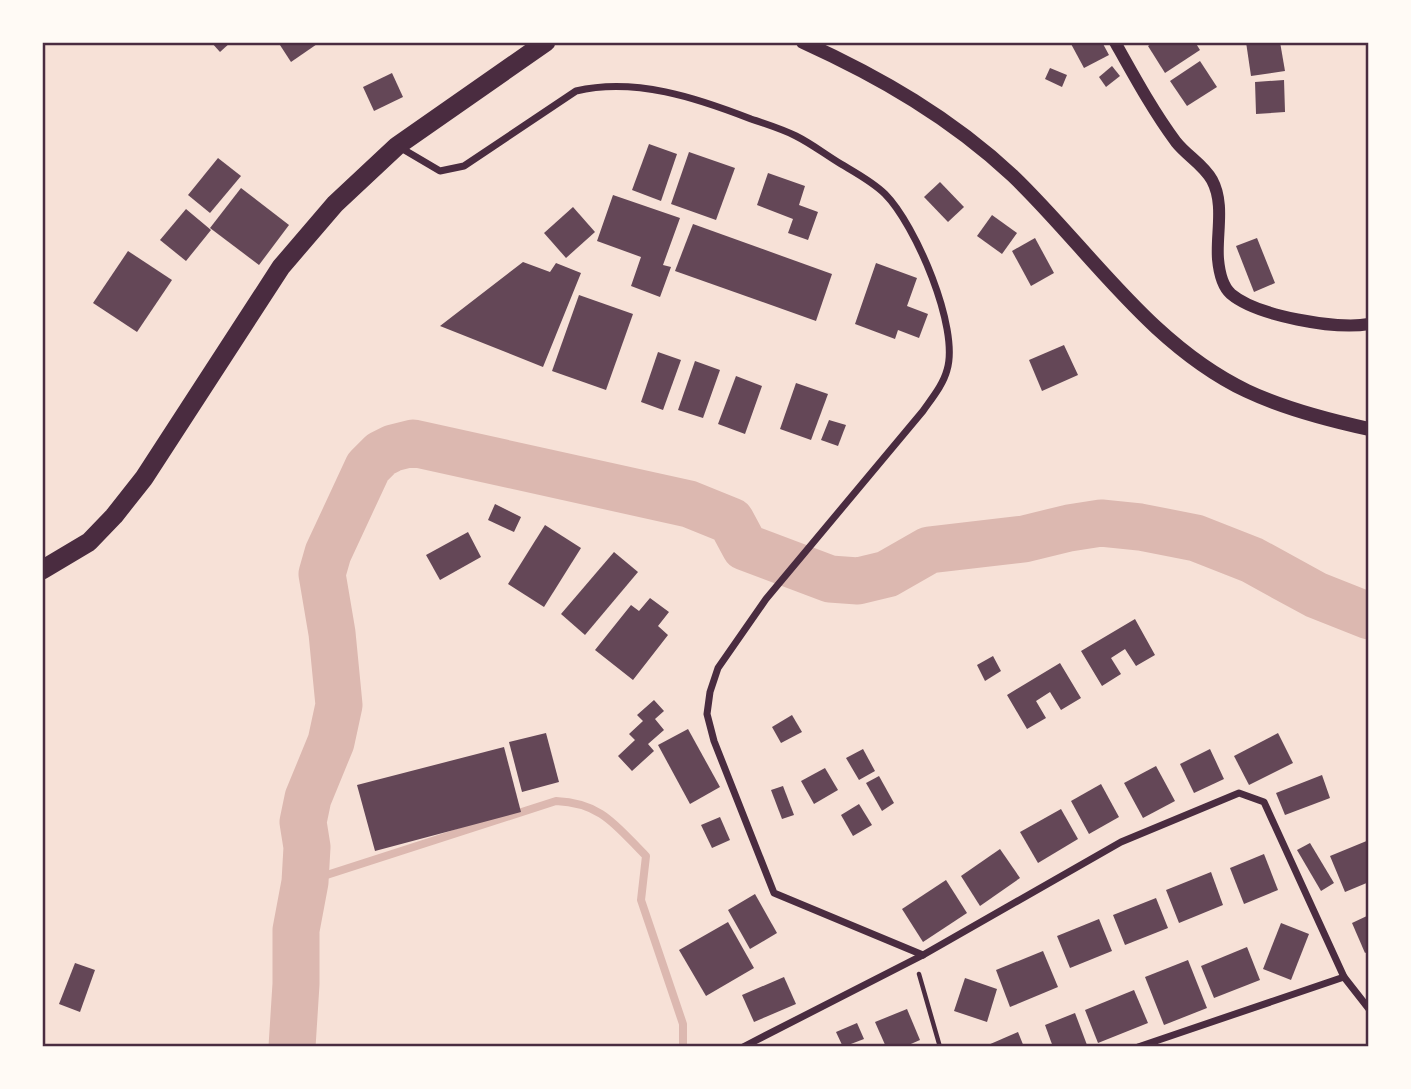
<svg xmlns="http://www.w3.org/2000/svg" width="1411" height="1089" font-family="'Space Grotesk',sans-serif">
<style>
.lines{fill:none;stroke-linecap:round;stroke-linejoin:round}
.stream{stroke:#dcb8b0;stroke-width:8}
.river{stroke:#dcb8b0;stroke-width:47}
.building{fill:#644757}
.path{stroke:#4a2c40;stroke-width:4.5}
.minor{stroke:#4a2c40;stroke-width:7}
.tertiary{stroke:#4a2c40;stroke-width:12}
.secondary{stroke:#4a2c40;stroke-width:14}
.trunk{stroke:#4a2c40;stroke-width:19}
.neatline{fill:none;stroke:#4a2c40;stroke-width:2.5}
</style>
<rect width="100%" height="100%" fill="#f7e1d7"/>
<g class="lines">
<path class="stream" d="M305 882 556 801C602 803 616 826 646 856L641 900 683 1024V1047"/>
<polyline class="river" points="292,1047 296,984 296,930 305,882 307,847 303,822 308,798 331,742 339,705 332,633 322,574 328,553 368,467 381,454 393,448 413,443 689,504 731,521 745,547 830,579 858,581 887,574 929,550 1024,539 1069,528 1101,523 1140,527 1196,538 1252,560 1316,595 1369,616"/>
</g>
<g class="building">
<polygon points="211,42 231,42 220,52"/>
<polygon points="278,42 320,42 291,62"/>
<polygon points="1070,42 1102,42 1109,55 1084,68"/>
<polygon points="1154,42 1195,42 1200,50 1165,73 1148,46"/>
<polygon points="1246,42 1280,42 1285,71 1251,76"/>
<polygon points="1200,61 1217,87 1187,106 1170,81"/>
<polygon points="1112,66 1120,76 1106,87 1099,77"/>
<polygon points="1050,68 1067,75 1062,87 1045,79"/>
<polygon points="392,73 403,97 374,111 363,87"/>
<polygon points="1284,80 1285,112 1256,114 1255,82"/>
<polygon points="649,144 677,154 661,201 632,190"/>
<polygon points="689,152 735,168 716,220 671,204"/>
<polygon points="218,158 241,176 210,213 188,195"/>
<polygon points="768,173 805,186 799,205 818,212 808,240 788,233 793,219 757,205"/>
<polygon points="940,182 964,207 948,222 924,197"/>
<polygon points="241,188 289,225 259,265 210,228"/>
<polygon points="613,195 680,218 663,265 671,267 660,297 631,286 641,257 597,241"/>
<polygon points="573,207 595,232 566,258 544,233"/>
<polygon points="186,209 211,230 186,261 160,240"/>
<polygon points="992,215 1017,233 1002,254 977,236"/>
<polygon points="693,224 832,274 816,321 675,271"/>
<polygon points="1035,238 1054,273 1031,286 1012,251"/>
<polygon points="1257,238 1275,283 1254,292 1236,246"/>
<polygon points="128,251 172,280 137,332 93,303"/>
<polygon points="523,262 550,272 556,263 581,273 543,367 440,326"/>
<polygon points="876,263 917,278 907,306 928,314 919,338 898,330 895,339 855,324"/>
<polygon points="579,295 633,314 606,390 552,371"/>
<polygon points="1064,345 1078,375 1042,391 1029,360"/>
<polygon points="658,352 681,360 663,410 641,402"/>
<polygon points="695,361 720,370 703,418 678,410"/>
<polygon points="736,376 762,386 745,434 718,424"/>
<polygon points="796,383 828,394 811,440 780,429"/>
<polygon points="829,420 846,425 838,446 821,440"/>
<polygon points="495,504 521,517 514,532 488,520"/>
<polygon points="545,525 581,548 544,607 508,584"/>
<polygon points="468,532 481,557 440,580 426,555"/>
<polygon points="614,552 638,572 585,635 561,614"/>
<polygon points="650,598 669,612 658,626 668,635 633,680 595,650 631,605 639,611"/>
<polygon points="1135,619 1155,655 1136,666 1125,649 1111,658 1121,674 1102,686 1081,651"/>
<polygon points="993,656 1001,671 985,681 977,665"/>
<polygon points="1060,663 1081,698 1061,710 1050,692 1036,701 1046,718 1027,729 1007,695"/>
<polygon points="654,700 664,711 655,719 664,730 648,744 654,751 632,771 618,756 635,740 629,734 643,721 637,715"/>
<polygon points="792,715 802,732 781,743 772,727"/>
<polygon points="688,729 720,787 690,804 658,745"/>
<polygon points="546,733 559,782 522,792 509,742"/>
<polygon points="1278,733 1293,763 1249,785 1234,756"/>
<polygon points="504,747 521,812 375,851 357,785"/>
<polygon points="863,749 875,771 859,780 846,758"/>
<polygon points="1210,749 1224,779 1194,793 1180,764"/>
<polygon points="1156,766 1175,801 1143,818 1124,783"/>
<polygon points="825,768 838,790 814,804 801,781"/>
<polygon points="1322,775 1330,798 1285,815 1276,793"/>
<polygon points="879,776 894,803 882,811 866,783"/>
<polygon points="1101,784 1119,817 1089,834 1071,801"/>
<polygon points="783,786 794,815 782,819 771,790"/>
<polygon points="859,804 872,825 853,836 841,815"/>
<polygon points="1061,809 1078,839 1038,863 1020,832"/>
<polygon points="720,817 730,840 712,848 701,825"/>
<polygon points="1369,840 1369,882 1345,892 1330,856"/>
<polygon points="1310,843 1334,883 1321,891 1297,850"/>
<polygon points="1000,849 1020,878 980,906 961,876"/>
<polygon points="1264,854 1278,890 1244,904 1230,868"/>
<polygon points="1211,872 1223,905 1179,923 1166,890"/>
<polygon points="946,880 967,913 923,942 902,909"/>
<polygon points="755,894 777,933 750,949 728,910"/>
<polygon points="1156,898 1168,928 1125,945 1113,915"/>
<polygon points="1369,915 1369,951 1365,953 1352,923"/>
<polygon points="1099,919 1112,951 1070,968 1057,936"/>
<polygon points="728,922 754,968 706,996 679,950"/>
<polygon points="1281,923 1309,934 1291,980 1263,969"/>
<polygon points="1247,947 1260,980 1214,998 1201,966"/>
<polygon points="1043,951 1058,987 1010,1007 996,970"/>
<polygon points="1188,960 1207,1008 1164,1025 1145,977"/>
<polygon points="75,963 95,970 80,1012 59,1004"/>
<polygon points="784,977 796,1004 754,1022 742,995"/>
<polygon points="965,978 997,989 987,1022 954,1011"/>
<polygon points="1134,990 1148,1023 1098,1043 1085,1010"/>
<polygon points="907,1009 920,1040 904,1047 886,1047 875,1022"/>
<polygon points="1075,1013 1087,1045 1081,1047 1053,1047 1045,1025"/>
<polygon points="857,1023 864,1039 843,1047 836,1032"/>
<polygon points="1018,1032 1024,1047 989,1047 988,1045"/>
</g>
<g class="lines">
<polyline class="path" points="919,974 940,1047"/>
<g class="minor">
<path d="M401 148 440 171 464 166 576 91C635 77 697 98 751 119 766 124 782 129 796 136 812 144 826 155 841 164 856 173 873 182 885 194 915 224 960 328 947 370 943 385 932 398 923 411L766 599 718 668 710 692 707 714 714 741 774 893 923 955"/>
<polyline points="743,1047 923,955 1121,842 1239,793 1264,802 1344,977 1369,1009"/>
<polyline points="1138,1047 1344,977"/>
</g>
<path class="tertiary" d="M1115 42C1134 76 1153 111 1176 142 1187 156 1203 164 1212 180 1225 204 1216 234 1218 259 1219 270 1222 286 1231 294 1257 316 1336 330 1369 324"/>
<path class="secondary" d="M803 42C880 77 951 118 1013 176 1088 248 1150 345 1247 391 1285 409 1328 420 1369 429"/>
<polyline class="trunk" points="42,570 89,542 114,516 144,478 281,267 335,204 397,146 546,42"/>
</g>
<rect width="1411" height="1089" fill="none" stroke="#fffaf5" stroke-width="88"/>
<rect x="44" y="44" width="1323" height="1001" class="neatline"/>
</svg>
